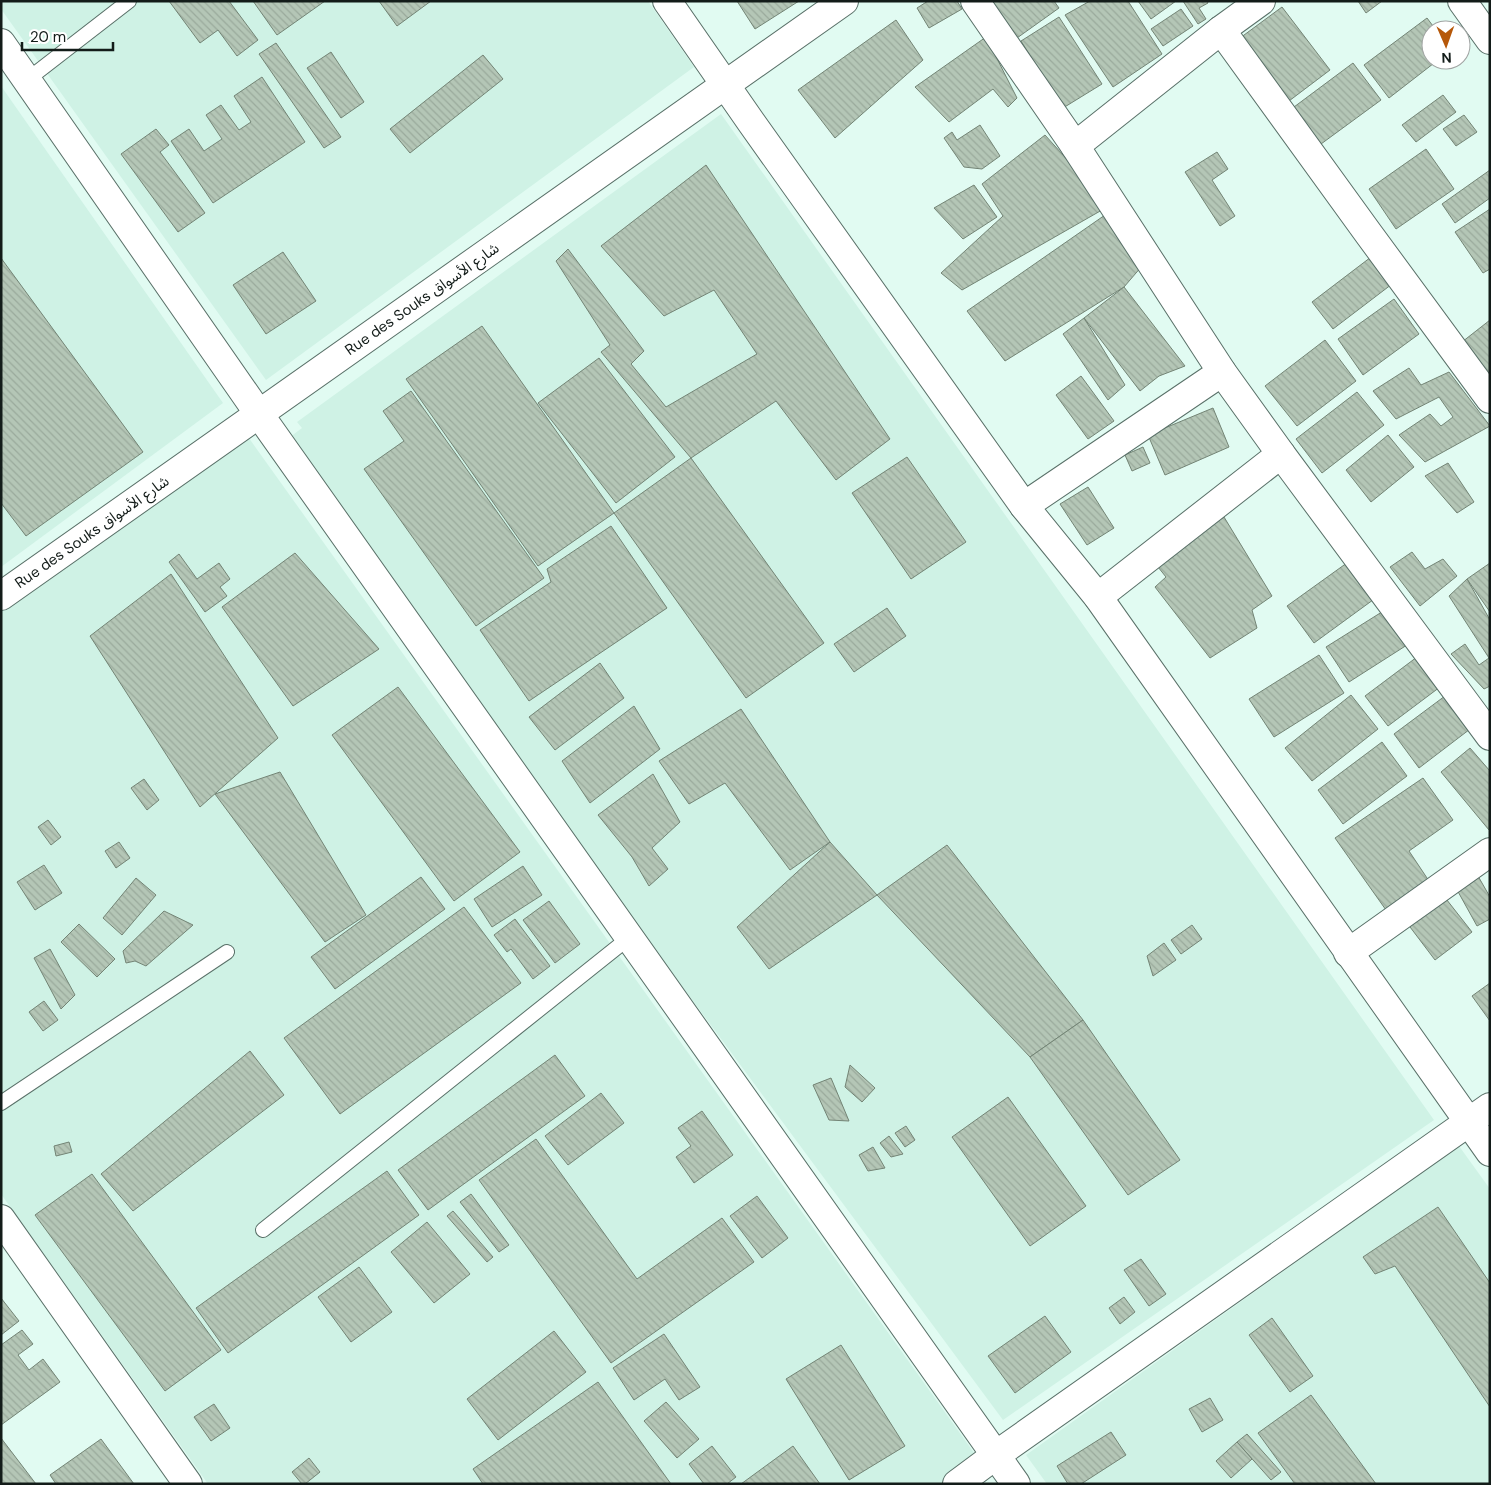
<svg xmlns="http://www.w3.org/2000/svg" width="1491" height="1485" font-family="'DM Sans','Noto Sans Arabic',sans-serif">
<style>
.built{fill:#cff2e5}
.building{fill:url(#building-back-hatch);stroke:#738475}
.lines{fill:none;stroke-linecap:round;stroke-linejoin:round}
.lane-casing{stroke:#597068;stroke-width:16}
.street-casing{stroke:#597068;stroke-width:30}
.secondary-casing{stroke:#597068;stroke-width:30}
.lane{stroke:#fff;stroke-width:14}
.street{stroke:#fff;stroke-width:28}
.secondary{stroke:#fff;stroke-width:28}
.labels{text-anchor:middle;stroke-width:4.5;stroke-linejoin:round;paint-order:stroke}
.street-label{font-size:15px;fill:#131c19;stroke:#fff}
</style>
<defs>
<pattern id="building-back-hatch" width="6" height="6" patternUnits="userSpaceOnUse" patternTransform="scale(1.25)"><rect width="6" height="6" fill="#b4c6b6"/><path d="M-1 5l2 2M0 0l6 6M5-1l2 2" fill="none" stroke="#9aaa9c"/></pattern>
</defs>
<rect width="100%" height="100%" fill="#e1fbf2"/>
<g class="built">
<polygon points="1,1 648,1 694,67 266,380 1,9"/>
<polygon points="1,86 223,403 1,567"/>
<polygon points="721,114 1434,1120 1003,1420 281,444 302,428 297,422"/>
<polygon points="246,434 977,1457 940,1484 208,1484 1,1194 1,608"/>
<polygon points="1459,1146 1490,1189 1490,1484 1047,1484 1026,1455"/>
</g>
<g class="building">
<polygon points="169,1 229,1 258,40 237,56 218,30 200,43"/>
<polygon points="253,1 325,1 277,35"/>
<polygon points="379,1 431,1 397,26"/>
<polygon points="737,1 799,1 755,29"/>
<polygon points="928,1 957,1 962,9 929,28 917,8"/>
<polygon points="990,1 1054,1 1059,8 1017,38"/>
<polygon points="1090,1 1128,1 1162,54 1113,87 1065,15"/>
<polygon points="1138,1 1176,1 1151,19"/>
<polygon points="1183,1 1207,1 1208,3 1199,8 1206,19 1198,24"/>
<polygon points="1358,1 1382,1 1366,13"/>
<polygon points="1282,7 1330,70 1289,101 1240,38"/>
<polygon points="1181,9 1193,26 1163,46 1151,29"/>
<polygon points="1059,17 1102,84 1063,108 1021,41"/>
<polygon points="1427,18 1436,30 1431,30 1431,60 1438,60 1389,98 1364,65"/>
<polygon points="896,20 923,60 835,138 798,90"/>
<polygon points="986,37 1017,98 1008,107 993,89 949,122 915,87"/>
<polygon points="276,43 341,137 324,148 259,54"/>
<polygon points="331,52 364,102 341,118 307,68"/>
<polygon points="483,55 503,79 410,153 390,129"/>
<polygon points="1353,63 1381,100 1321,144 1294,107"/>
<polygon points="262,77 305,142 213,203 171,141 189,129 204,151 222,139 206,115 221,105 239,130 251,122 234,96"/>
<polygon points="1443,95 1456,112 1416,142 1402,125"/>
<polygon points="1464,115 1477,132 1456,146 1443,129"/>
<polygon points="980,125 1000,156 982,169 964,167 944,138 952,132 957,140"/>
<polygon points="156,129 169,145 160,152 205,213 178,232 121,154"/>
<polygon points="1045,135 1109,206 962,290 941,273 1003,216 982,184"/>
<polygon points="1426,149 1454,189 1396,229 1369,189"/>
<polygon points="1217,152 1228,169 1212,180 1235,216 1220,226 1185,172"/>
<polygon points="706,165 890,439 836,480 776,401 691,458 601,352 610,345 556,261 568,249 644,351 631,364 666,407 757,354 714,290 664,316 601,246"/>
<polygon points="1490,170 1490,198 1455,223 1442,204"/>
<polygon points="974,185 997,217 963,239 934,208"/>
<polygon points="1490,209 1490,269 1483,273 1455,232"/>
<polygon points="1105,215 1142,266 1124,287 1005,361 967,311"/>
<polygon points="283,252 316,301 266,334 233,285"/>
<polygon points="1375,254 1396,281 1333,329 1312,302"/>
<polygon points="1,258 143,452 26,536 1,503"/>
<polygon points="1124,287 1185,366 1159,376 1140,391 1084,318"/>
<polygon points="1394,299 1419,334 1363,375 1338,339"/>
<polygon points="1084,318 1125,385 1108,400 1063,334"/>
<polygon points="1490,320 1490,377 1462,342"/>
<polygon points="482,326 614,513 538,566 406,379"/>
<polygon points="1325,340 1356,381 1297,426 1265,386"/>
<polygon points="599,358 675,457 616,503 538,403"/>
<polygon points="1409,368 1421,385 1449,372 1490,426 1425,462 1399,435 1430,414 1441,426 1453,417 1439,397 1396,419 1373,391"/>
<polygon points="1081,376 1114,421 1088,439 1056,395"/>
<polygon points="411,391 544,578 476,626 364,469 404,441 383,411"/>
<polygon points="1357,392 1384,425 1322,473 1296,439"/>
<polygon points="1213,408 1229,447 1165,475 1148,435"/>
<polygon points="1388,435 1414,467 1371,502 1346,470"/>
<polygon points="1143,447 1150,463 1132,471 1125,455"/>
<polygon points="907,457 966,542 911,579 852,493"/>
<polygon points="691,458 824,643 746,698 614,513"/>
<polygon points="1448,463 1474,502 1457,513 1425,476"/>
<polygon points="1088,487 1114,528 1087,545 1060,504"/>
<polygon points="1224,517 1272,596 1252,610 1257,628 1210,658 1155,587 1166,577 1154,562"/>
<polygon points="611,526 667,608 529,701 480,630 551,582 547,569"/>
<polygon points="1412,552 1425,569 1443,559 1457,576 1420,606 1390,567"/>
<polygon points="295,553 379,649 293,706 222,607"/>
<polygon points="179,554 197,579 219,563 230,579 220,587 227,596 205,612 169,562"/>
<polygon points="1351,560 1377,597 1314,643 1287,606"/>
<polygon points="1490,563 1490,612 1467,579"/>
<polygon points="171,574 278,738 200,807 90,636"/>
<polygon points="1467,579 1490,620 1490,686 1484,689 1451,654 1465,644 1479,665 1489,658 1449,596"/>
<polygon points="887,608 906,636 854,672 834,644"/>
<polygon points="1385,610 1407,645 1349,682 1326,647"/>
<polygon points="1319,655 1344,693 1274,737 1249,699"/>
<polygon points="1417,657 1440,687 1388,726 1365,696"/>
<polygon points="600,663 624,698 555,750 529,717"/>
<polygon points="398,687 520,852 454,901 332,735"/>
<polygon points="1453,690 1478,723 1419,768 1394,734"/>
<polygon points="1351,695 1378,729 1312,781 1285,748"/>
<polygon points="634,706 660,749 590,803 562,761"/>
<polygon points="741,709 830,842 790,870 725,783 689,804 659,761"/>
<polygon points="1382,742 1407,776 1343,824 1318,790"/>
<polygon points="1470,748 1490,771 1489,830 1441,772"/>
<polygon points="280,772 366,915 325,942 215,794"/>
<polygon points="653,774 680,822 652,848 668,869 649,886 632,857 598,815"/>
<polygon points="1423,778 1453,820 1409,851 1429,881 1386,910 1335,838"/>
<polygon points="144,779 159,800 147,810 131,788"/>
<polygon points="48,820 61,837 51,845 38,827"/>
<polygon points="119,842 130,858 116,868 105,851"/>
<polygon points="830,842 877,895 769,969 737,927"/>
<polygon points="947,845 1083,1020 1030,1057 877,895"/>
<polygon points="44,865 62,893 35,910 17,882"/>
<polygon points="523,866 542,895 492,927 474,899"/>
<polygon points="1478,876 1490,897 1490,919 1477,926 1456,888"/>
<polygon points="421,877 445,909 335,989 311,957"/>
<polygon points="136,878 156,895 122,935 103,918"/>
<polygon points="1443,895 1472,932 1435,960 1407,923"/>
<polygon points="549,901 580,944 555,963 523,920"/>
<polygon points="464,907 521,983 340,1114 284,1038"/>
<polygon points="164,911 193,925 146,966 135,961 126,963 123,951"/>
<polygon points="515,919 550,966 533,979 511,949 507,952 494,935"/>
<polygon points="79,924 115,959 97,977 61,942"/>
<polygon points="1192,925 1202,939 1181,954 1171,940"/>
<polygon points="1164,943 1176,960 1153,976 1147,956"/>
<polygon points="50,949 75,995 61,1009 34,958"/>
<polygon points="1490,983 1490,1021 1472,996"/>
<polygon points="44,1001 58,1020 43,1031 29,1012"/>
<polygon points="1083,1020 1180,1160 1128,1195 1030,1057"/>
<polygon points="250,1051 284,1095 133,1211 101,1174"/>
<polygon points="555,1055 585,1096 428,1210 398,1170"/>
<polygon points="850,1065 875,1088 862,1102 845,1087"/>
<polygon points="831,1078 849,1121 829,1120 813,1085"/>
<polygon points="601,1093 624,1123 568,1165 545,1136"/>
<polygon points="1008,1097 1086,1206 1030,1246 952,1137"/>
<polygon points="702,1111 733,1155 694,1183 676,1157 691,1146 678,1128"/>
<polygon points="906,1126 915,1140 905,1147 895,1133"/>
<polygon points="889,1136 903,1154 891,1157 880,1143"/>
<polygon points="536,1139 637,1279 722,1218 754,1262 611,1363 479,1180"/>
<polygon points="69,1142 72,1152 56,1156 54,1146"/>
<polygon points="873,1147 885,1168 868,1171 859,1155"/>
<polygon points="387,1171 419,1215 228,1353 196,1308"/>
<polygon points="92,1174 221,1350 165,1391 35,1215"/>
<polygon points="471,1194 509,1245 499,1252 460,1202"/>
<polygon points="757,1196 788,1238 762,1258 730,1216"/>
<polygon points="1438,1207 1490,1283 1490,1407 1395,1266 1375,1274 1363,1257"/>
<polygon points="453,1211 493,1257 487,1262 447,1216"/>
<polygon points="427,1222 470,1274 434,1303 391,1252"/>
<polygon points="1141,1259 1166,1294 1149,1306 1124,1270"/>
<polygon points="359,1267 392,1312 351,1342 318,1297"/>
<polygon points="1124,1297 1135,1312 1120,1324 1109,1308"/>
<polygon points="1,1298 19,1321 1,1335"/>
<polygon points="1045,1316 1071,1352 1015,1393 988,1356"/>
<polygon points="1272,1318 1313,1376 1290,1392 1249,1335"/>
<polygon points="22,1330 33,1344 18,1355 29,1370 43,1359 60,1382 1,1425 1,1345"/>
<polygon points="554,1331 586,1372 498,1440 467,1399"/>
<polygon points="664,1334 700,1387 679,1400 665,1379 634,1400 613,1368"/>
<polygon points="841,1345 905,1446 849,1480 786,1379"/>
<polygon points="598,1382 671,1484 483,1484 473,1469"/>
<polygon points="1311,1395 1376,1484 1295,1484 1258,1433"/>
<polygon points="1210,1398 1223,1420 1202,1432 1189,1409"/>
<polygon points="666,1402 699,1439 677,1458 644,1421"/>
<polygon points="214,1404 230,1428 211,1441 194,1417"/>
<polygon points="1111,1432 1126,1455 1081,1484 1068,1484 1057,1466"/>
<polygon points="1247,1434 1281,1472 1271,1480 1237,1442"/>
<polygon points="1,1438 36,1484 1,1484"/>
<polygon points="101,1439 134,1484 56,1484 50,1475"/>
<polygon points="1237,1442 1252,1459 1231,1478 1216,1461"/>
<polygon points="712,1446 736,1477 727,1484 704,1484 689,1464"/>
<polygon points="793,1446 820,1484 741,1484"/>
<polygon points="309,1458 320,1472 305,1484 302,1484 292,1472"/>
</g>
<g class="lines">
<defs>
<g id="lane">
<polyline points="27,80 129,1"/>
<polyline points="1,1103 227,952"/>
<polyline points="263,1230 630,937"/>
</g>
<g id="street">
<polyline points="975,1 1075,146 1222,372 1281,454 1098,597"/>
<polyline points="1462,1 1490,40"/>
<polyline points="1221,30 1368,233 1490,399"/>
<polyline points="1,43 259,414 1016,1484"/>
<polyline points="1075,146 1221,30 1261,1"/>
<polyline points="1281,454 1490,736"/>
<polyline points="1024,506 1222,372"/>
<polyline points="1,596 844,1"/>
<polyline points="1348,953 1490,852"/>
<polyline points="1,1219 188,1484"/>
<polyline points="957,1484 996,1455 1490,1107"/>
</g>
<polyline id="secondary" points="667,1 751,122 1024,506 1098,597 1490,1152"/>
</defs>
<use href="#lane" class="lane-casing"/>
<use href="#street" class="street-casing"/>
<use href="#secondary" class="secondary-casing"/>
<use href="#lane" class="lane"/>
<use href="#street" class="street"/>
<use href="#secondary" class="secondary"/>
</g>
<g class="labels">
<g class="street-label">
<text transform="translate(422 299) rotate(-35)" y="5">Rue des Souks شارع الأسواق</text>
<text transform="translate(92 532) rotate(-35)" y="5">Rue des Souks شارع الأسواق</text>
</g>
</g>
<rect width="1491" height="1485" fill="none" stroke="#131c19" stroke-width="5"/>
<g transform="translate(1446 45) rotate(178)"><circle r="24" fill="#ffffff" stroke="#a1a4a3"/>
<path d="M0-4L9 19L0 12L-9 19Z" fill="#b65809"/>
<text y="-8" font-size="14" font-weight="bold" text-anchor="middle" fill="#131c19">N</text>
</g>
<path d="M22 42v8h91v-8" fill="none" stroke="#131c19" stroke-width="2.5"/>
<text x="30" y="42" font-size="15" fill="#131c19" stroke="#ffffff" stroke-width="4" paint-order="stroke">20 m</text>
</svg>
